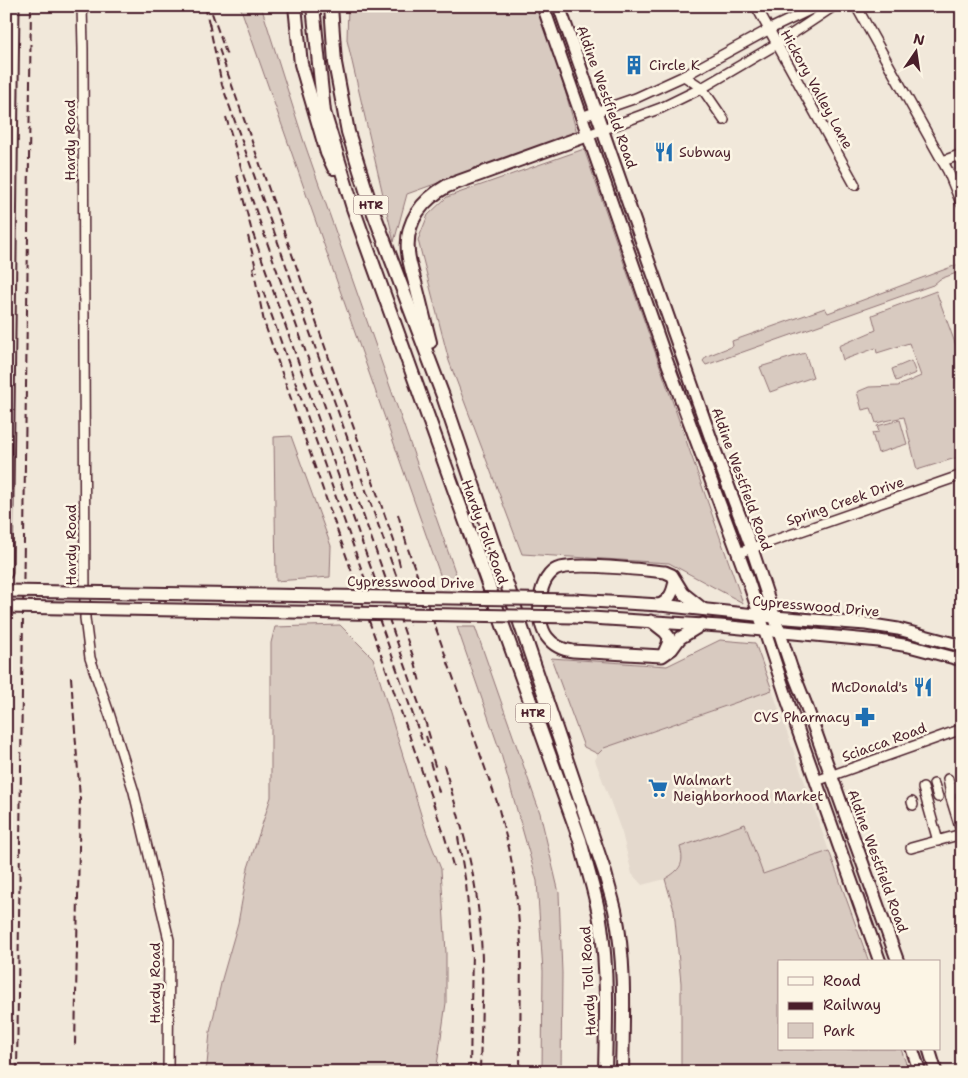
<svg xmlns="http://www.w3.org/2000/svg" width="968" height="1078" font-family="'Shantell Sans',sans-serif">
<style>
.built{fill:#e4d9cd}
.green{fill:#d8cac0;stroke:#917476}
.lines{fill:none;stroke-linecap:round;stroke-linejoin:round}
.minor-casing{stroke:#4a1f2b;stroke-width:12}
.major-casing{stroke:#4a1f2b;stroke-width:15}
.highway-casing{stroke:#4a1f2b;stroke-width:16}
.minor{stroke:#fcf5e5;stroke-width:9}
.major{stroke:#fcf5e5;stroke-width:11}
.highway{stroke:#fcf5e5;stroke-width:12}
.rail{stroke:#4a1f2b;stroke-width:2;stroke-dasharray:8 4;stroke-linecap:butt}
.major-bridge-casing{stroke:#4a1f2b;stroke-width:15;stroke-linecap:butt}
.major-bridge{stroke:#fcf5e5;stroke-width:11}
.labels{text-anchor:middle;stroke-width:5;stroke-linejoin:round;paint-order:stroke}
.shield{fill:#fcf5e5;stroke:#7f5f63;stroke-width:1}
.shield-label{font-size:12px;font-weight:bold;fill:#4a1f2b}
.poi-label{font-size:14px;fill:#4a1f2b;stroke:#fcf5e5;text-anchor:start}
.street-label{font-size:14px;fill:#4a1f2b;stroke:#fcf5e5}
</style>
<rect width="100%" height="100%" fill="#f1e8da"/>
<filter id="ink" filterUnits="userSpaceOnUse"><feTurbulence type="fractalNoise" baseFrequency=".02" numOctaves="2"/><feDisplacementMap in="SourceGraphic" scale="10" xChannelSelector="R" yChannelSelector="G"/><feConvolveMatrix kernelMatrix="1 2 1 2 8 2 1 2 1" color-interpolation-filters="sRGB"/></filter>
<g filter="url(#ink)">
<polygon class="built" points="772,690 829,851 763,874 680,847 683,857 677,872 665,879 642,885 632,874 622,833 595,760 598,754 604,748"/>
<g class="green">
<polygon points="240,6 261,6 303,139 458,580 443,583"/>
<polygon points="348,6 537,6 562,80 577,133 407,194 394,242 347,40"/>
<polygon points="584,149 743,603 669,563 522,554 449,361 418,240 428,215 447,197"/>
<polygon points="962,263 962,271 940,279 933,285 706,365 703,361 707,356 733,346 732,341 825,308 828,313"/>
<polygon points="936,291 962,362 962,456 917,470 904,417 876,423 871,408 862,410 857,392 869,387 898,386 921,376 909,343 877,353 876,348 843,360 839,346 876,330 872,315"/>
<polygon points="805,353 813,377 770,392 760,367"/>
<polygon points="911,361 916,373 896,381 892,369"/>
<polygon points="900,420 907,444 878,453 872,433 879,432 877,426"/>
<polygon points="291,436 331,546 330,577 276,581 274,437"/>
<polygon points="340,625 373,658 426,831 441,869 446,953 446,1003 436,1072 205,1072 207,1065 210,1032 222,979 238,923 248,868 271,797 271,643 275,627"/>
<polygon points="457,627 475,627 540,813 559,893 562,973 561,1072 542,1072 543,971 537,881 501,754"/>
<polygon points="720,640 755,643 772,690 604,748 598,754 584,747 551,658 667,666"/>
<path d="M745 824 763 874 829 851 869 962H779V1049H901L909 1072H681V983L674 910 665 879C680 870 685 864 680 847Z"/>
</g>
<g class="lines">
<defs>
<g id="minor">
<polyline points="82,6 83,49 85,618 90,658 110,716 134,792 169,940 168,1072"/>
<polyline points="756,6 855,185"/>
<polyline points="856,6 948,171 961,203"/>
<polyline points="684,76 702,88 724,120"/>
<polyline points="581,117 636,98 684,76 768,30 818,6"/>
<polyline points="588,135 661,108 702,88 777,44 834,6"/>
<polyline points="943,161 962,154"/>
<polyline points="738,553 962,475"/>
<polyline points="961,764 962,766"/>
<polyline points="816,781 962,729"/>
<polyline points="934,784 938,797"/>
<polyline points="923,788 938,841"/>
<polyline points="951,791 962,782"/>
<polyline points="912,802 913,805"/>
<polyline points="911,848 962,834 950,795 951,795 948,779"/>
</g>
<g id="major">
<polyline points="543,6 666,359 748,580 788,702 880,962"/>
<polyline points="559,6 716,453 752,549 791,667 806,705 898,962"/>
<polyline points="6,573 13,6"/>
<polyline points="574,600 660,605 774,617 866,624 898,629 962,646"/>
<path d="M660 605C670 600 673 592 675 581"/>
<path d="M703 609 683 593 672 575 665 572C643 570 571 561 555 570 537 581 535 621 547 637 553 645 563 650 573 651L662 656 672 649 680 638 703 624"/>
<polyline points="575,617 720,626 879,641 909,646 962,660"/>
<polyline points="651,621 665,632 669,637 668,644 664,653"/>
<polyline points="912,1049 920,1072"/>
<polyline points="929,1049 936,1072"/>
</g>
<g id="highway">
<polyline points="295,6 301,64 327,153 334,168"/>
<path d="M313 6 324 112 353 208 580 840C587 869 597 897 601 926 608 974 606 1023 605 1072"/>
<path d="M331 6 335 63 348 132 370 203 443 396 605 873C608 885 612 897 615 910 626 963 623 1018 622 1072"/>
<path d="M430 342C425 323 421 305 416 286 413 275 409 263 408 252 405 222 422 200 447 186L588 135"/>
</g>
</defs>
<use href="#minor" class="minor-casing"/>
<use href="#major" class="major-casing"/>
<use href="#highway" class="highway-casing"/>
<use href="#minor" class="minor"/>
<use href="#major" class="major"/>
<use href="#highway" class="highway"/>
<g class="rail">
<polyline points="205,6 210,28"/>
<polyline points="212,13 227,56"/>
<polyline points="209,23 222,85 401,589 410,626"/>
<polyline points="219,49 394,541 400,566"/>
<polyline points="226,117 244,177 414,659 420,682"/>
<polyline points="237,175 251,228 426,724 431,741"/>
<polyline points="248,236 257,272"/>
<polyline points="253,267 264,322 444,834 454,869"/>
<polyline points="263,291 424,746"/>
<polyline points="398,514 408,549 497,802 509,848 515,880 521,946 520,1072"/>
<polyline points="71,677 80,798 75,1045"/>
<polyline points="426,736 436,769"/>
<polyline points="430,762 440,795"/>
<path d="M444 765C458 815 474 864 479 916 485 967 481 1020 480 1072"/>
<polyline points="458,837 466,884 472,949 470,1072"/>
<polyline points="17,1072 31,6"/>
</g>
<defs>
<g id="major-bridge">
<polyline points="6,591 574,600"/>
<polyline points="6,607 575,617"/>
</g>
</defs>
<use href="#major-bridge" class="major-bridge-casing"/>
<use href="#major-bridge" class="major-bridge"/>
</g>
</g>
<defs>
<symbol id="building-bare" viewBox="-9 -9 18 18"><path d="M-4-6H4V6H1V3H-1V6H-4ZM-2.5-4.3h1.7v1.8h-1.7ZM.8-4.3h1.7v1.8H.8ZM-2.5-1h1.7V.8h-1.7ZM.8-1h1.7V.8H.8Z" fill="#1f6fb2" stroke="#fcf5e5" stroke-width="2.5" paint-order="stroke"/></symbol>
<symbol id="restaurant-bare" viewBox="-9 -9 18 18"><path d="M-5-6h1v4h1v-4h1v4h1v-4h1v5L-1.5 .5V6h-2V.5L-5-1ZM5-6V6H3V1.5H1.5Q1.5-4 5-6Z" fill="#1f6fb2" stroke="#fcf5e5" stroke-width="2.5" paint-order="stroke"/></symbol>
<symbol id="pharmacy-bare" viewBox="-9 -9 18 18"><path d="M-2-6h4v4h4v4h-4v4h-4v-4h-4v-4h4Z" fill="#1f6fb2" stroke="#fcf5e5" stroke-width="2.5" paint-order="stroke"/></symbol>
<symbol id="supermarket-bare" viewBox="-9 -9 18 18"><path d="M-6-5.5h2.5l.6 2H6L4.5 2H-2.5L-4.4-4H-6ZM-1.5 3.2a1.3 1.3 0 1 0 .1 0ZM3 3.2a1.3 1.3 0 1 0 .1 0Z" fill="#1f6fb2" stroke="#fcf5e5" stroke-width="2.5" paint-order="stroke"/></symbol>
</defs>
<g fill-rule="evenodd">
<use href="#building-bare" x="620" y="51" width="28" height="28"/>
<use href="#restaurant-bare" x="650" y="138" width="28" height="28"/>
<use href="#restaurant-bare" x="909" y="673" width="28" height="28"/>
<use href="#pharmacy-bare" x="851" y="703" width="28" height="28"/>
<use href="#supermarket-bare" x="644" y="774" width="28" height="28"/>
</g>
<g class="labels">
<g class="shield">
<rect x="353.5" y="195.5" width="35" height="19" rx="4"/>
<rect x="515.5" y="703.5" width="35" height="19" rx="4"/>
</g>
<g class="shield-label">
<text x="371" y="209">HTR</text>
<text x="533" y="717">HTR</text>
</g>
<g class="poi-label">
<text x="649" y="70">Circle K</text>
<text x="679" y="157">Subway</text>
<text x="908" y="692" text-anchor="end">McDonald's</text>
<text x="850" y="722" text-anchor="end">CVS Pharmacy</text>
<text x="673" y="785">Walmart<tspan x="673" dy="16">Neighborhood Market</tspan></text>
</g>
<g class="street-label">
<text transform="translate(817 89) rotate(61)" y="5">Hickory Valley Lane</text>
<text transform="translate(607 97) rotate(70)" y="5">Aldine Westfield Road</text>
<text transform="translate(70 140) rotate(-90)" y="5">Hardy Road</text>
<text transform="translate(742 479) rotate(70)" y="5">Aldine Westfield Road</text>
<text transform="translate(845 501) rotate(-19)" y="5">Spring Creek Drive</text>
<text transform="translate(485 532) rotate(70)" y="5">Hardy Toll Road</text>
<text transform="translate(71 545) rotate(-90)" y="5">Hardy Road</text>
<text transform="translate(411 582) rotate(1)" y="5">Cypresswood Drive</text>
<text transform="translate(816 606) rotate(5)" y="5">Cypresswood Drive</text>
<text transform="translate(884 742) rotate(-20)" y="5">Sciacca Road</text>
<text transform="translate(878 861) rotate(70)" y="5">Aldine Westfield Road</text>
<text transform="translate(588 981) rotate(-93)" y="5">Hardy Toll Road</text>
<text transform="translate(155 983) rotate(-90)" y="5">Hardy Road</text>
</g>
</g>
<rect width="968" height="1078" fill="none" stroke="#fcf5e5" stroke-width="25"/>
<rect x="12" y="12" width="943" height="1053" fill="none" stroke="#4a1f2b" stroke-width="2" filter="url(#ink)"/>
<rect x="778" y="960" width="162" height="90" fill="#fcf5e5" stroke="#b59f9b"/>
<rect x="788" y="977" width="25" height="8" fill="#fcf5e5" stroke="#b59f9b"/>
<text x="823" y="986" font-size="15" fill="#4a1f2b">Road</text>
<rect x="788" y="1002" width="25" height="8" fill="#4a1f2b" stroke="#b59f9b"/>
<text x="823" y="1010" font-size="15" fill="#4a1f2b">Railway</text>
<rect x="788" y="1023" width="25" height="15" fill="#d8cac0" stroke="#b59f9b"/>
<text x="823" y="1036" font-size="15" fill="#4a1f2b">Park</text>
<g transform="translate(916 52) rotate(13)" stroke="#fcf5e5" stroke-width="4" paint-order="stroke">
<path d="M0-4L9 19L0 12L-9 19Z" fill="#4a1f2b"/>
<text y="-8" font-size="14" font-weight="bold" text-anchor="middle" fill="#4a1f2b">N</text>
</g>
</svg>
